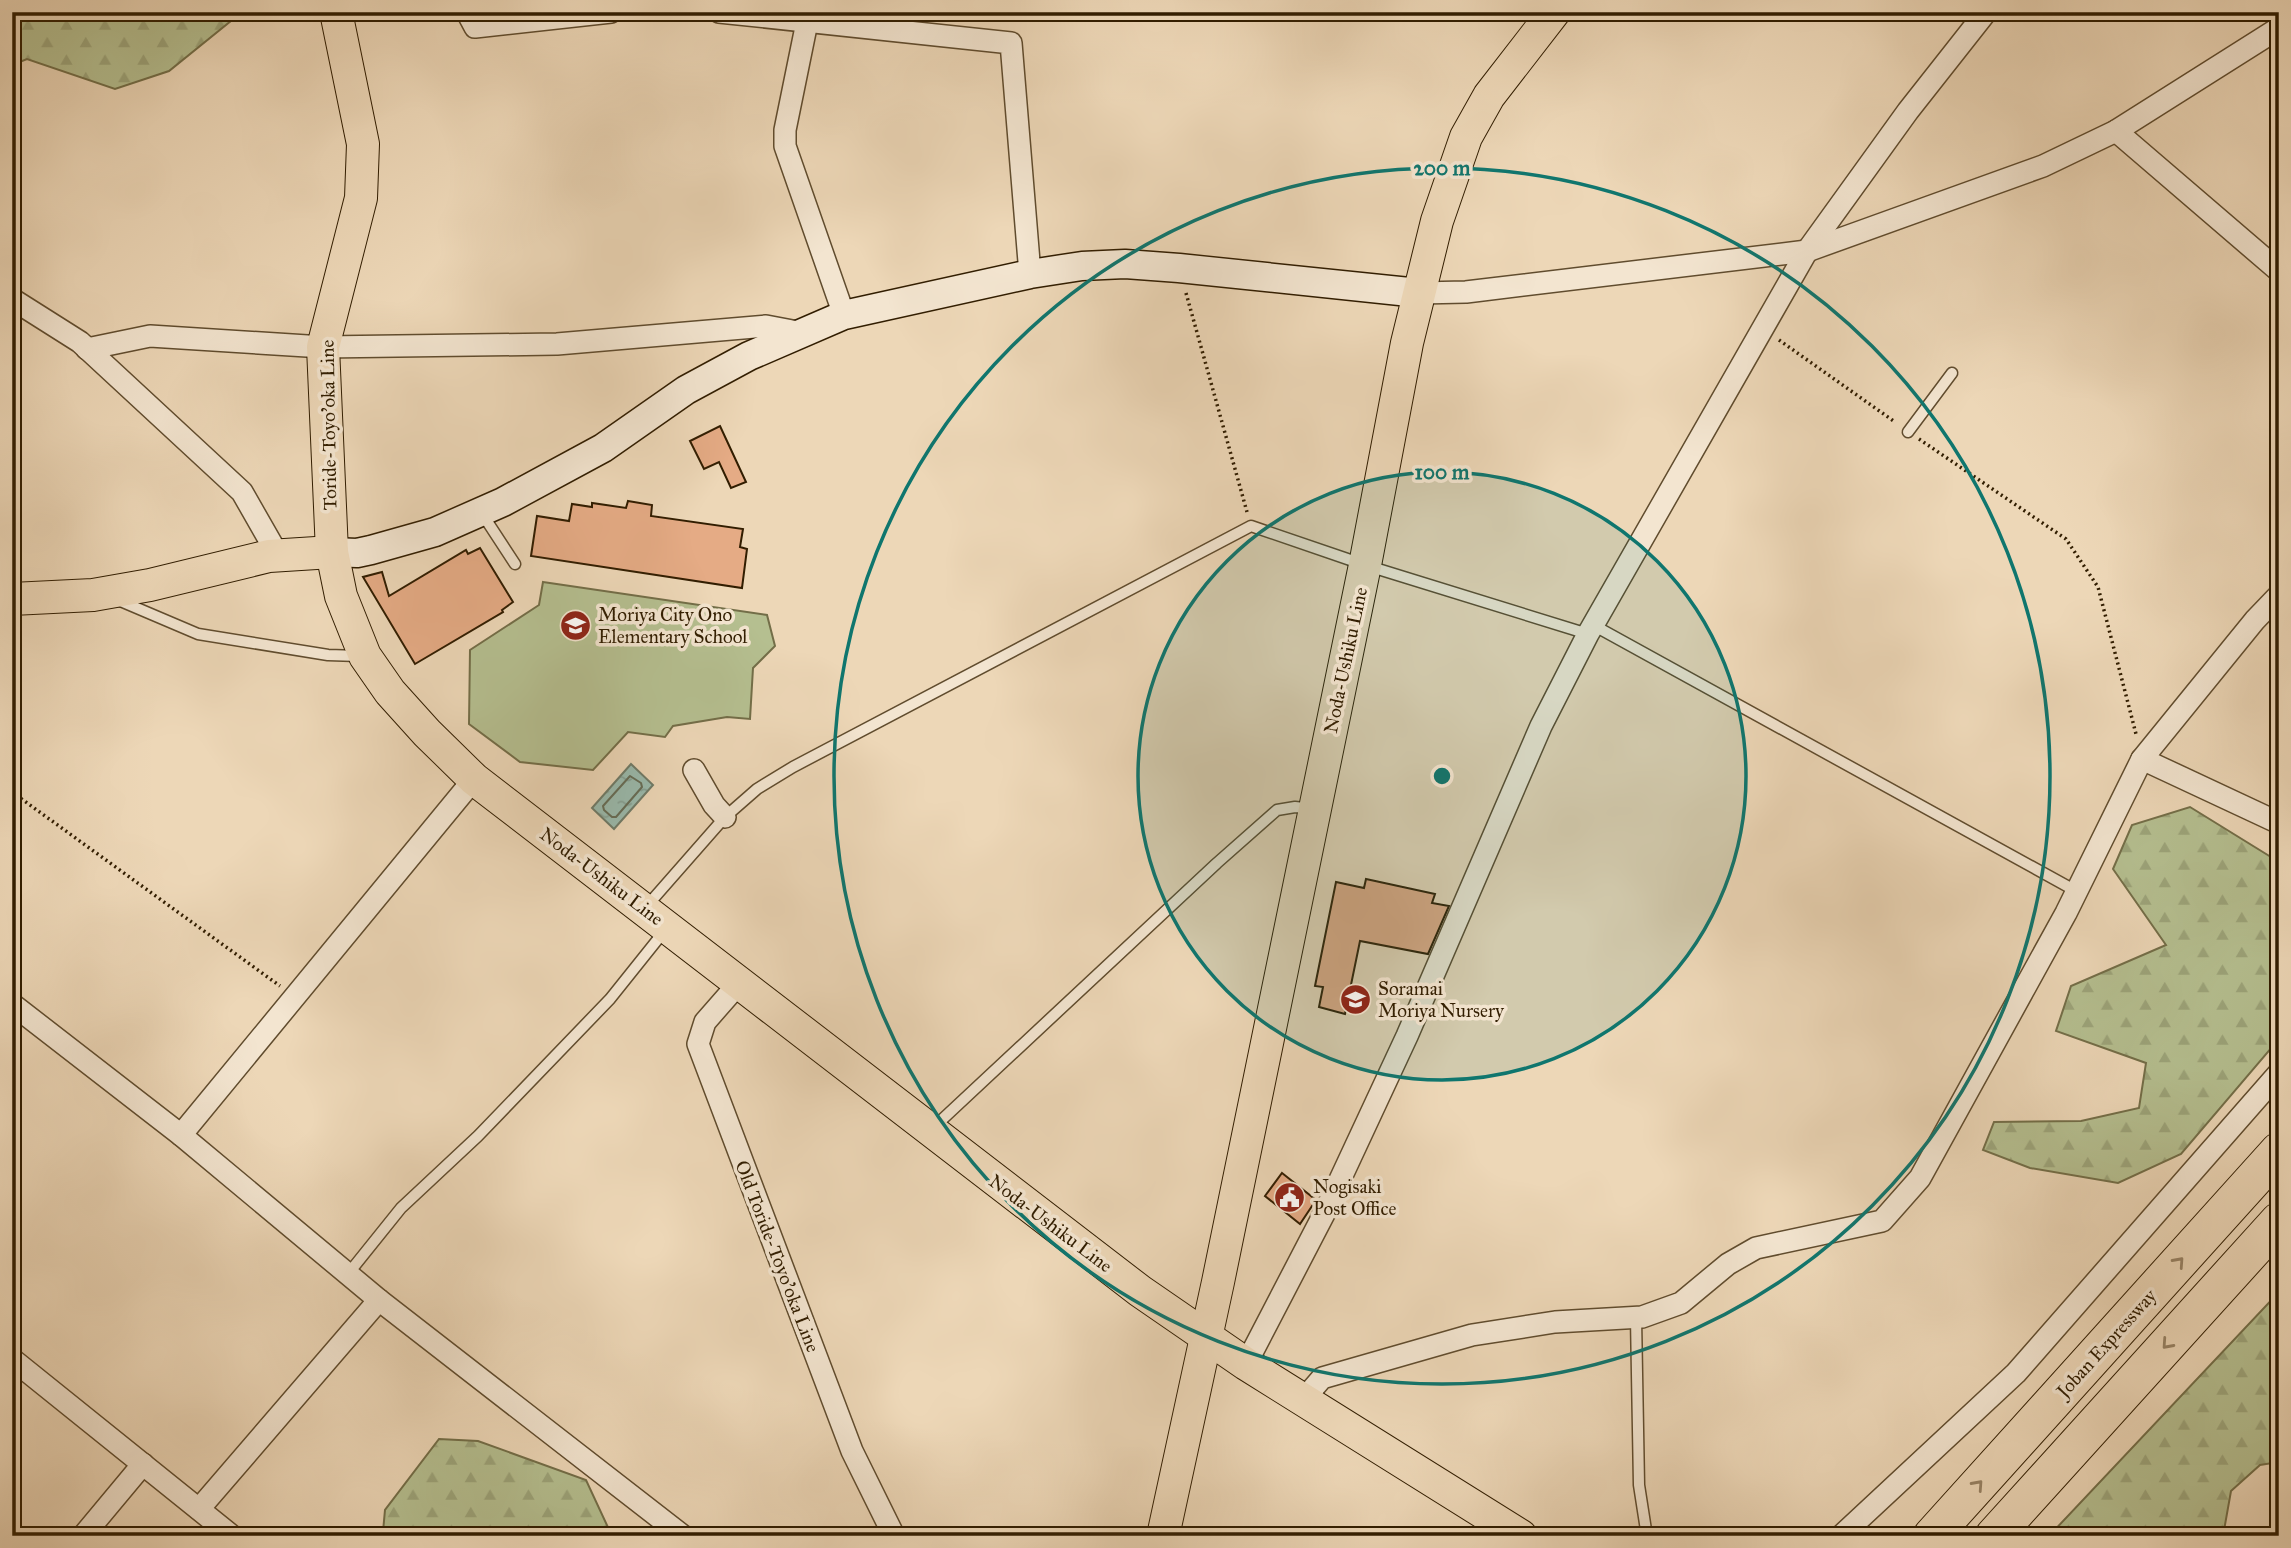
<svg xmlns="http://www.w3.org/2000/svg" width="2291" height="1548" font-family="'IM FELL Great Primer',serif">
<style>
.forest{fill:url(#forest-firs);stroke:#736e48;stroke-width:2}
.park{fill:#b5bf90;stroke:#736e48;stroke-width:2}
.water{fill:url(#water-ripples);stroke:#6f7b68;stroke-width:2}
.lines{fill:none;stroke-linecap:round;stroke-linejoin:round}
.shore{stroke:#656c56;stroke-width:2}
.building{fill:#e5ab85;stroke:#311d00;stroke-width:2}
.lane-casing{stroke:#604c2e;stroke-width:13}
.street-casing{stroke:#604c2e;stroke-width:24}
.secondary-casing{stroke:#311d00;stroke-width:31}
.primary-casing{stroke:#311d00;stroke-width:34}
.highway-casing{stroke:#311d00;stroke-width:39}
.path{stroke:#311d00;stroke-width:3.5;stroke-dasharray:2 3.5;stroke-linecap:butt}
.lane{stroke:#f3e5d0;stroke-width:10}
.street{stroke:#f3e5d0;stroke-width:21}
.secondary{stroke:#f3e5d0;stroke-width:28}
.primary{stroke:#edd7b7;stroke-width:32}
.highway{stroke:#edd7b7;stroke-width:37}
.oneway{stroke:#988365}
.ring{fill:none;stroke:#0f766e;stroke-width:3.5}
.labels{text-anchor:middle;stroke-width:7;stroke-linejoin:round;paint-order:stroke}
.street-label{font-size:19px;fill:#311d00;stroke:#f3e5d0}
.poi-label{font-size:19px;fill:#311d00;stroke:#f3e5d0;text-anchor:start}
.centre{fill:#0f766e;stroke:#f3e5d0;stroke-width:3.5}
.ring-label{font-size:21px;text-anchor:middle;font-weight:bold;fill:#0f766e;stroke:#f3e5d0;stroke-width:7;stroke-linejoin:round;paint-order:stroke}
</style>
<defs>
<pattern id="forest-firs" width="22" height="20" patternUnits="userSpaceOnUse" patternTransform="scale(1.75)"><rect width="22" height="20" fill="#b5bf90"/><path d="M5 1l3.5 6h-7zM16 11l3.5 6h-7z" fill="#9ca47a"/></pattern>
<pattern id="water-ripples" width="26" height="14" patternUnits="userSpaceOnUse" patternTransform="scale(1.75)"><rect width="26" height="14" fill="#99baad"/><path d="M2 4q2-2 4 0t4 0M15 11q2-2 4 0t4 0" fill="none" stroke="#849f93"/></pattern>
</defs>
<rect width="100%" height="100%" fill="#edd7b7"/>
<filter id="stains"><feTurbulence type="fractalNoise" baseFrequency=".00286" numOctaves="4"/><feColorMatrix values="0 0 0 0 .2 0 0 0 0 .09 0 0 0 0 .02 0 0 0 .5 -.17"/></filter>
<radialGradient id="worn" r=".72"><stop offset=".6" stop-color="#630" stop-opacity="0"/><stop offset="1" stop-color="#630" stop-opacity=".3"/></radialGradient>
<g class="forest">
<polygon points="12,12 242,12 169,71 115,89 27,59 12,65"/>
<polygon points="2190,807 2279,862 2279,1039 2181,1154 2118,1183 2030,1168 1983,1150 1994,1122 2081,1121 2139,1108 2146,1063 2056,1031 2071,986 2166,945 2113,869 2132,825"/>
<polygon points="2279,1292 2279,1462 2260,1465 2231,1491 2223,1536 2049,1536"/>
<polygon points="439,1439 478,1441 586,1480 612,1536 387,1536 383,1532 385,1510"/>
</g>
<polygon class="park" points="543,582 767,615 775,646 753,668 750,719 727,717 673,726 665,737 628,732 593,770 520,762 469,724 470,650 539,605"/>
<polygon class="water" points="631,764 653,785 614,829 592,808"/>
<g class="lines">
<polygon class="shore" points="630,776 641,783 642,787 616,817 612,817 604,810 603,806"/>
</g>
<g class="building">
<polygon points="720,426 746,482 731,488 719,462 704,469 690,441"/>
<polygon points="628,501 652,505 651,516 743,529 740,547 747,549 742,588 531,556 537,516 569,521 572,504 592,507 592,503 626,508"/>
<polygon points="480,548 513,602 502,610 503,612 415,664 363,577 382,572 389,596 466,550 468,554"/>
<polygon points="1366,879 1435,894 1432,903 1449,906 1428,954 1360,941 1345,1014 1319,1007 1323,987 1315,986 1336,882 1364,888"/>
<polygon points="1282,1173 1316,1200 1300,1224 1265,1196"/>
</g>
<g class="lines">
<defs>
<g id="lane">
<polyline points="1908,432 1952,373"/>
<polyline points="481,512 515,564"/>
<polyline points="118,600 198,634 328,655 359,656"/>
<polyline points="1593,625 2076,891"/>
<polyline points="646,907 725,817 757,789 793,767 1251,526 1365,565 1588,634"/>
<polyline points="933,1128 1217,863 1277,810 1295,807 1313,809"/>
<polyline points="348,1274 401,1208 478,1136 610,999 666,929"/>
<polyline points="1636,1318 1639,1485 1646,1530"/>
</g>
<g id="street">
<polyline points="467,12 475,27 611,12"/>
<polyline points="719,12 1011,43 1030,274"/>
<polyline points="807,22 785,130 785,146 844,315"/>
<polyline points="2116,131 2279,271"/>
<polyline points="1419,293 1466,292 1807,251 2043,166 2116,131 2279,28"/>
<polyline points="12,299 80,342 242,492 278,555"/>
<polyline points="87,349 150,336 323,347 557,344 766,326 803,333"/>
<polyline points="2142,759 2279,823"/>
<polyline points="694,770 714,805 725,817"/>
<polyline points="740,982 705,1022 698,1044 852,1451 894,1536"/>
<polyline points="12,1004 181,1135"/>
<polyline points="379,1300 683,1536"/>
<polyline points="12,1359 232,1536"/>
<polyline points="1246,1364 1325,1212 1407,1036 1541,726 1588,634 1807,251 1908,111 1986,12"/>
<polyline points="1303,1400 1322,1378 1472,1335 1555,1322 1642,1317 1681,1303 1728,1264 1756,1248 1882,1221 1920,1178 2066,913 2142,759 2255,620 2279,595"/>
<polyline points="199,1509 379,1300 181,1135 474,779"/>
<polyline points="83,1536 143,1464"/>
<polyline points="1841,1536 2016,1373 2279,1073"/>
</g>
<polyline id="secondary" points="332,552 357,553 371,550 435,532 503,502 603,448 686,390 749,356 844,315 1030,274 1082,266 1125,264 1179,268 1419,293"/>
<g id="primary">
<polyline points="336,12 363,144 361,198 323,347 332,552 341,596 365,656 390,692 427,733 474,779 1140,1291 1246,1364 1521,1536"/>
<polyline points="12,599 93,595 150,585 269,556 332,552"/>
<polyline points="1163,1536 1218,1282 1365,565 1407,343 1437,221 1466,137 1489,96 1554,12"/>
</g>
<g id="highway">
<polyline points="1932,1536 2279,1151"/>
<polyline points="1994,1536 2279,1221"/>
</g>
</defs>
<use href="#lane" class="lane-casing"/>
<use href="#street" class="street-casing"/>
<use href="#secondary" class="secondary-casing"/>
<use href="#primary" class="primary-casing"/>
<use href="#highway" class="highway-casing"/>
<g class="path">
<polyline points="1186,293 1247,512"/>
<polyline points="1779,340 1895,422"/>
<polyline points="1919,439 2066,539 2098,587 2136,734"/>
<polyline points="12,792 280,986"/>
</g>
<use href="#lane" class="lane"/>
<use href="#street" class="street"/>
<use href="#secondary" class="secondary"/>
<use href="#primary" class="primary"/>
<use href="#highway" class="highway"/>
</g>
<defs><path id="oneway-chevron" d="M-2-3.5L2.5 0L-2 3.5" fill="none" stroke-width="1.6" stroke-linecap="round" stroke-linejoin="round" transform="scale(1.75)"/></defs>
<g class="oneway">
<use href="#oneway-chevron" transform="translate(2179 1262) rotate(-48)"/>
<use href="#oneway-chevron" transform="translate(2167 1344) rotate(132)"/>
<use href="#oneway-chevron" transform="translate(1978 1485) rotate(-48)"/>
</g>
<circle cx="1442" cy="776" r="304" fill="#0f766e" fill-opacity=".12"/>
<g class="ring">
<circle cx="1442" cy="776" r="304"/>
<circle cx="1442" cy="776" r="608"/>
</g>
<defs>
<symbol id="school-disc" viewBox="-11 -11 22 22"><circle r="9.5" fill="#8f2418" stroke="#f3e5d0"/><path d="M0-5L7-2L0 1L-7-2ZM-4 1L0 2.5L4 1V4Q0 6-4 4Z" fill="#fff"/></symbol>
<symbol id="civic-disc" viewBox="-11 -11 22 22"><circle r="9.5" fill="#8f2418" stroke="#f3e5d0"/><path d="M-.6-6.5H3V-4.5H.6V-3L4-1V1h2V6H-6V1h2V-1L-.6-3ZM-1.2 2.5V6h2.4V2.5Z" fill="#fff"/></symbol>
</defs>
<g fill-rule="evenodd">
<use href="#school-disc" x="558" y="608" width="35" height="35"/>
<use href="#school-disc" x="1338" y="982" width="35" height="35"/>
<use href="#civic-disc" x="1272" y="1180" width="35" height="35"/>
</g>
<g class="labels">
<g class="street-label">
<text transform="translate(328 425) rotate(-91)" y="7">Toride-Toyo'oka Line</text>
<text transform="translate(1345 660) rotate(-78)" y="7">Noda-Ushiku Line</text>
<text transform="translate(602 876) rotate(37)" y="7">Noda-Ushiku Line</text>
<text transform="translate(1051 1223) rotate(37)" y="7">Noda-Ushiku Line</text>
<text transform="translate(778 1256) rotate(69)" y="7">Old Toride-Toyo'oka Line</text>
<text transform="translate(2106 1343) rotate(-48)" y="7">Joban Expressway</text>
</g>
<g class="poi-label">
<text x="598" y="621">Moriya City Ono<tspan x="598" dy="22">Elementary School</tspan></text>
<text x="1378" y="995">Soramai<tspan x="1378" dy="22">Moriya Nursery</tspan></text>
<text x="1313" y="1193">Nogisaki<tspan x="1313" dy="22">Post Office</tspan></text>
</g>
</g>
<circle cx="1442" cy="776" r="10" class="centre"/>
<g class="ring-label">
<text x="1442" y="175">200 m</text>
<text x="1442" y="479">100 m</text>
</g>
<rect width="2291" height="1548" fill="none" stroke="#edd7b7" stroke-width="42"/>
<rect x="14" y="14" width="2263" height="1520" fill="none" stroke="#311d00" stroke-width="3.5"/>
<rect x="21" y="21" width="2249" height="1506" fill="none" stroke="#311d00" stroke-width="2"/>
<rect width="100%" height="100%" filter="url(#stains)"/>
<rect width="100%" height="100%" fill="url(#worn)"/>
</svg>
